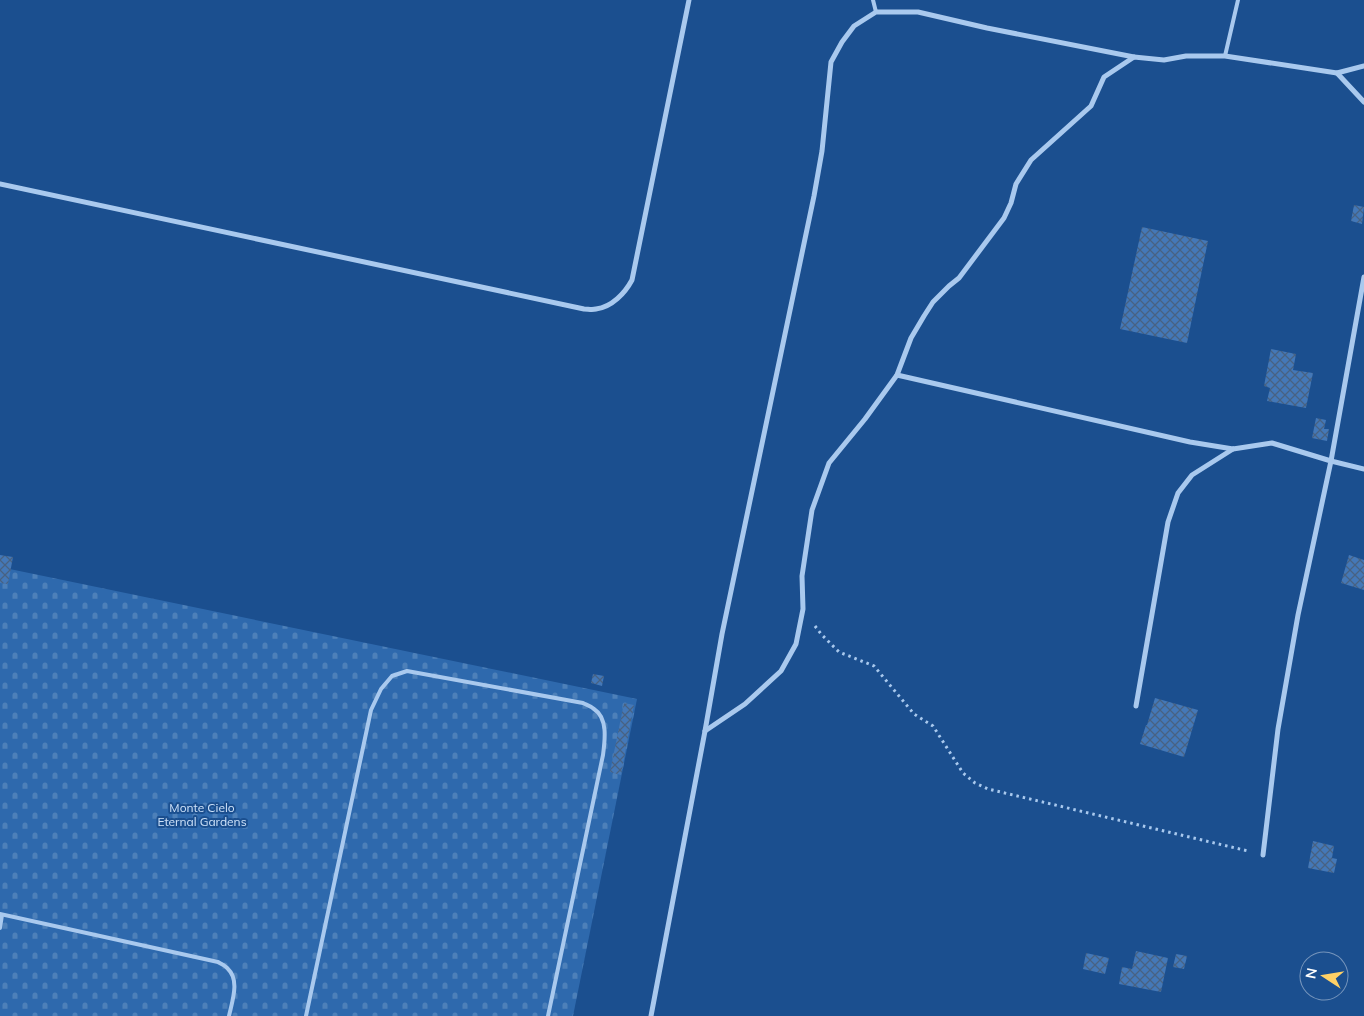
<svg xmlns="http://www.w3.org/2000/svg" width="1364" height="1016" font-family="Mulish,sans-serif">
<style>
.cemetery{fill:url(#cemetery-stones)}
.building{fill:url(#building-cross-hatch)}
.lines{fill:none;stroke-linecap:round;stroke-linejoin:round}
.path{stroke:#a9c9ee;stroke-width:3;stroke-dasharray:2.5 4;stroke-linecap:butt}
.service{stroke:#a9c9ee;stroke-width:4}
.minor{stroke:#a9c9ee;stroke-width:5}
.labels{text-anchor:middle;stroke-width:4;stroke-linejoin:round;paint-order:stroke}
.park-label{font-size:12px;fill:#cfe3fa;stroke:#1b4f8f}
</style>
<defs>
<pattern id="cemetery-stones" width="16" height="16" patternUnits="userSpaceOnUse" patternTransform="scale(1.25)"><rect width="16" height="16" fill="#2e69ad"/><path d="M2 7V4a2 2 0 0 1 4 0v3zM10 15v-3a2 2 0 0 1 4 0v3z" fill="#4d80b9"/></pattern>
<pattern id="building-cross-hatch" width="8" height="8" patternUnits="userSpaceOnUse" patternTransform="scale(1.25)"><rect width="8" height="8" fill="#4478b7"/><path d="M0 0l8 8M0 8l8-8" fill="none" stroke="#486282"/></pattern>
</defs>
<rect width="100%" height="100%" fill="#1b4f8f"/>
<polygon class="cemetery" points="0,567 637,699 573,1016 0,1016"/>
<g class="building">
<polygon points="1354,205 1364,207 1362,224 1351,221"/>
<polygon points="1142,227 1208,241 1187,343 1120,329"/>
<polygon points="1271,349 1296,354 1293,370 1313,373 1306,408 1267,401 1270,388 1264,386"/>
<polygon points="1316,418 1326,420 1324,429 1329,429 1327,441 1312,438"/>
<polygon points="0,555 13,557 8,584 0,583"/>
<polygon points="1349,555 1364,560 1364,590 1341,583"/>
<polygon points="593,674 604,676 602,686 591,683"/>
<polygon points="1155,698 1198,710 1184,757 1140,744 1146,725 1147,725"/>
<polygon points="624,703 634,705 621,775 610,772"/>
<polygon points="1313,841 1334,846 1332,858 1337,859 1334,873 1308,868"/>
<polygon points="1136,951 1168,958 1161,992 1119,984 1122,967 1132,969"/>
<polygon points="1086,953 1109,958 1105,974 1083,969"/>
<polygon points="1176,954 1187,956 1184,969 1173,967"/>
</g>
<g class="lines">
<polyline class="path" points="815,626 821,634 839,652 874,666 914,714 933,726 963,773 975,783 988,789 1248,851"/>
<g class="service">
<polyline points="873,0 876,12"/>
<polyline points="1225,56 1238,0"/>
<path d="M0 914 218 962C221 964 226 966 228 969 240 980 232 1002 229 1016"/>
<polyline points="0,928 2,915"/>
<path d="M306 1016 371 710 381 689 392 676 407 671 583 703C587 705 591 706 594 709 608 718 605 740 603 755L548 1016"/>
</g>
<g class="minor">
<polyline points="1337,73 1364,66"/>
<path d="M0 184 584 309C588 309 592 310 596 309 612 307 625 293 632 280L689 0"/>
<polyline points="1364,277 1331,461 1364,469"/>
<polyline points="897,375 1190,442 1233,449 1272,443 1331,461 1298,615 1278,729 1263,855"/>
<polyline points="1136,706 1168,522 1178,493 1192,475 1233,449"/>
<polyline points="705,731 745,704 781,671 796,644 803,609 802,576 812,510 829,463 865,419 897,375 911,338 924,316 933,302 949,286 959,278 1004,218 1011,203 1016,184 1031,160 1091,106 1104,77 1134,57 1164,60 1186,56 1225,56 1337,73 1364,102"/>
<polyline points="651,1016 705,731 722,634 814,196 822,151 831,62 842,42 854,26 876,12 918,12 987,28 1134,57"/>
</g>
</g>
<g class="labels">
<g class="park-label">
<text x="202" y="812">Monte Cielo<tspan x="202" dy="14">Eternal Gardens</tspan></text>
</g>
</g>
<g transform="translate(1324 976) rotate(282)"><circle r="24" fill="#1b4f8f" stroke="#7695bc"/>
<path d="M0-4L9 19L0 12L-9 19Z" fill="#ffd166"/>
<text y="-8" font-size="14" font-weight="bold" text-anchor="middle" fill="#ffffff">N</text>
</g>
</svg>
